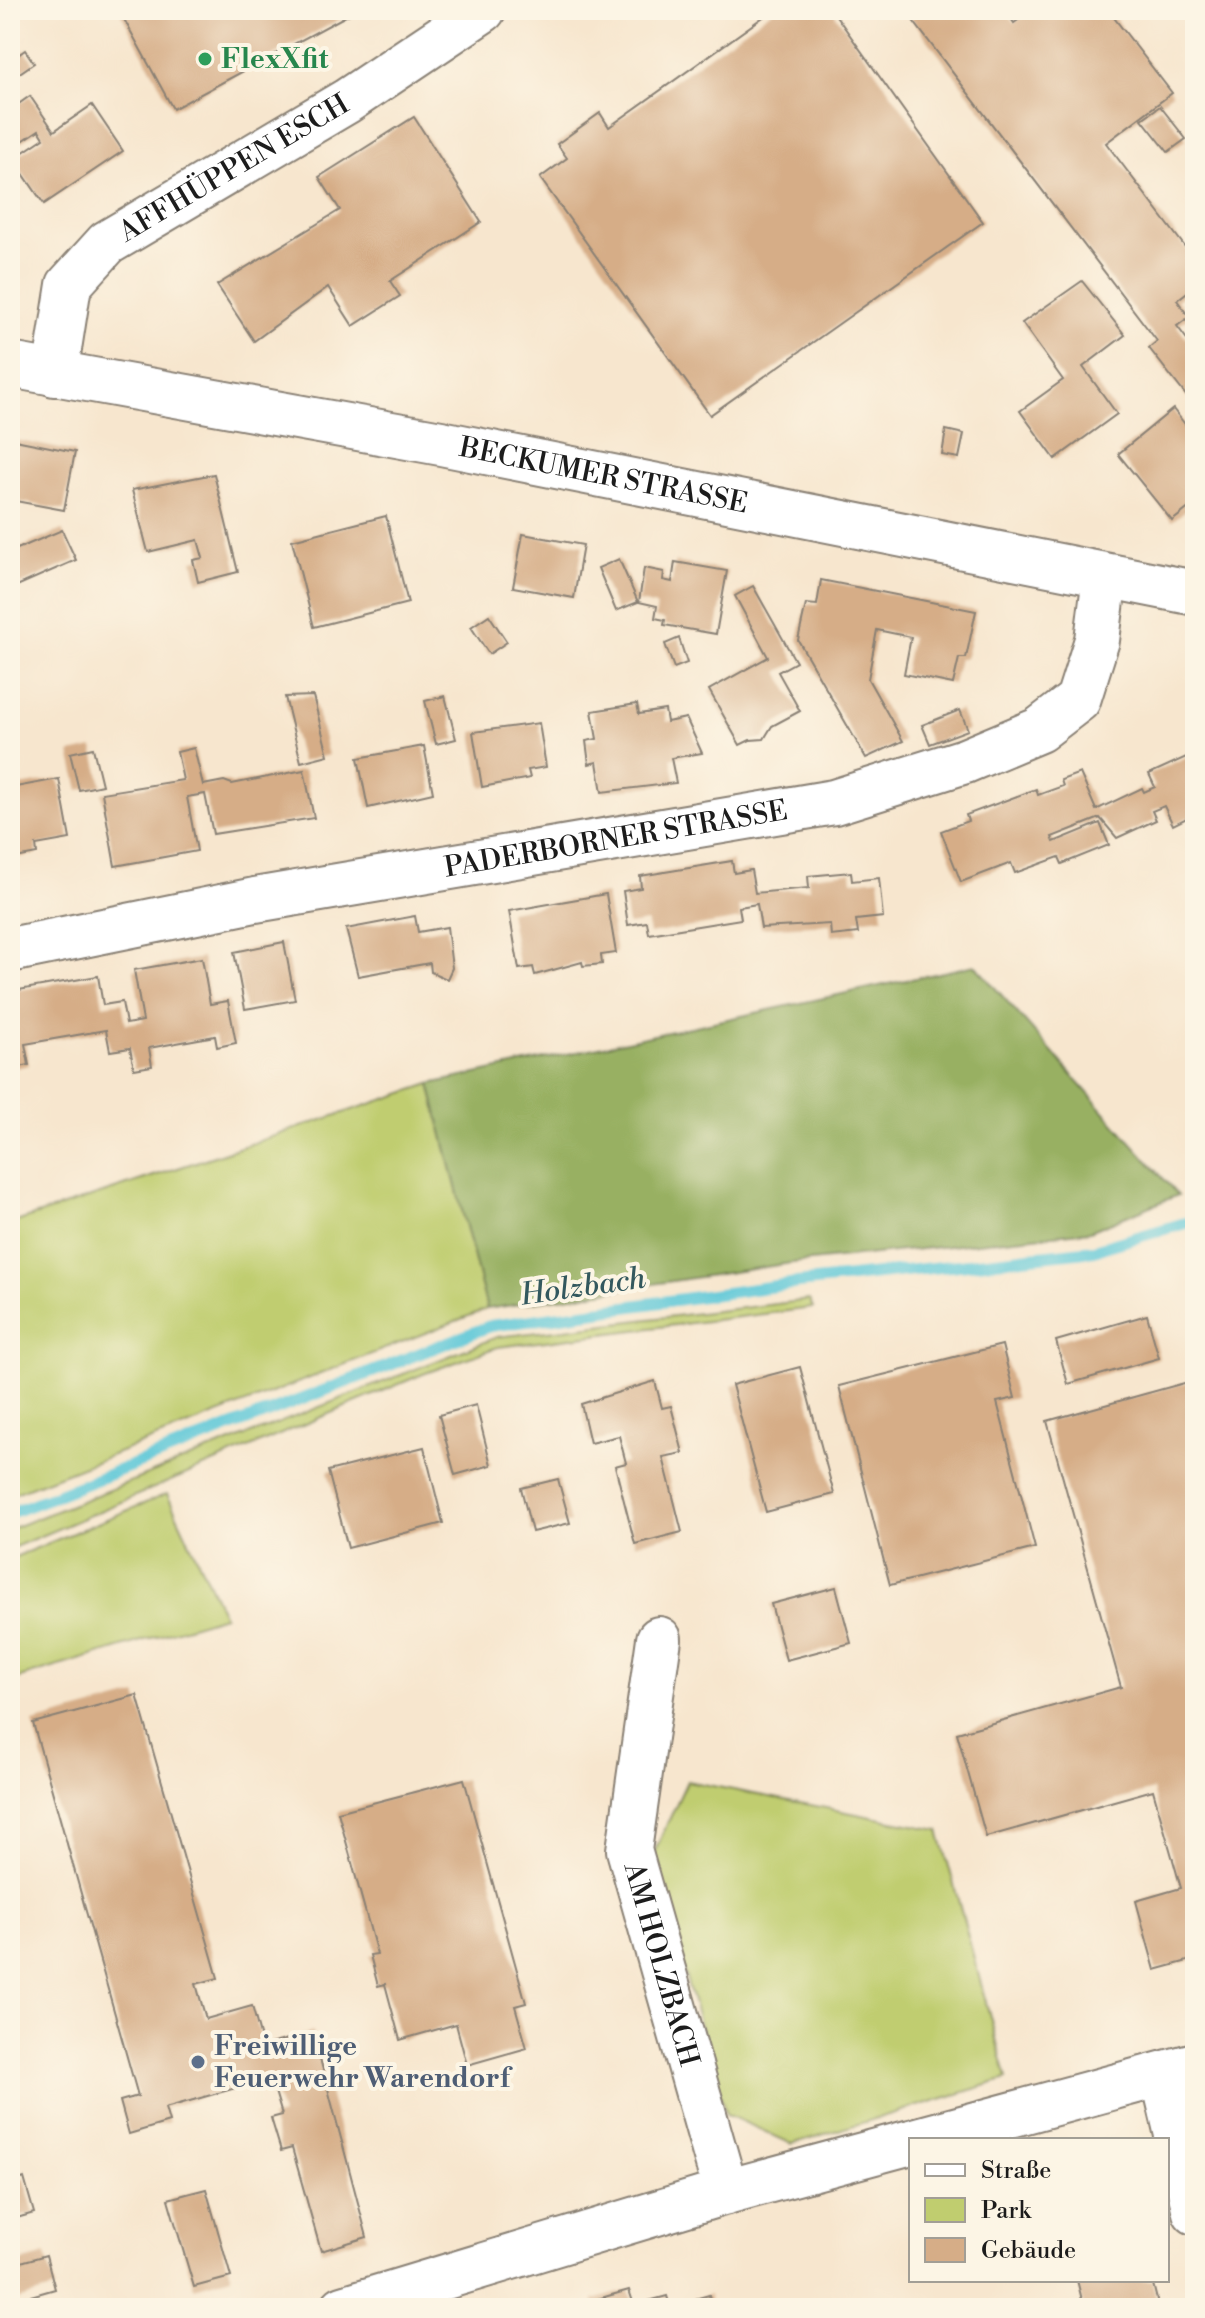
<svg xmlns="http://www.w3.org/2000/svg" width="1205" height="2318" font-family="'Libre Bodoni',serif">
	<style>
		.green { fill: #c0cd6f; stroke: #6e7446; stroke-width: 2 }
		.forest { fill: #98b062; stroke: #5a663f; stroke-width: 2 }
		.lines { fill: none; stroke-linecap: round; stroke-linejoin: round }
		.stream { stroke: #5ec8d8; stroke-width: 12 }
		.building { fill: #d6ad87 }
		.street-casing { stroke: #8a8175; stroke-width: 48 }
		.secondary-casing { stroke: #8a8175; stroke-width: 48 }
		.street { stroke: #fff; stroke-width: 44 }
		.secondary { stroke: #fff; stroke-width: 44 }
		.leisure-dot { fill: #2e9e5b; stroke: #fcf5e5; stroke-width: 3 }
		.service-dot { fill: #5c6f8a; stroke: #fcf5e5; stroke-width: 3 }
		.labels { text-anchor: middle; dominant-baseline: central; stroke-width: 8; stroke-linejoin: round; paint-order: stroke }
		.leisure-label { font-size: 28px; font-weight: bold; fill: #27864d; stroke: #fcf5e5; text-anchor: start }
		.street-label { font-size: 28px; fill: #1c1c1c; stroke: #fcf5e5 }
		.service-label { font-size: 28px; font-weight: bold; fill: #4e5e75; stroke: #fcf5e5; text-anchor: start }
		.water-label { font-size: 30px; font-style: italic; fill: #33585e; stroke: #fcf5e5 }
	</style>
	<rect width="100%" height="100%" fill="#fcf5e5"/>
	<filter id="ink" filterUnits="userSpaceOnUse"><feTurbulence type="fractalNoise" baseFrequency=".0125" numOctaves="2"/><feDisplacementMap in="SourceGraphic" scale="16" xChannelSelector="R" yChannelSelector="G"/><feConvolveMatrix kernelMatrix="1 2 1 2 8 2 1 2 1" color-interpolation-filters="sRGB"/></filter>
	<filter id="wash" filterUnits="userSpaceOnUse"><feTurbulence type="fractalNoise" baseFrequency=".006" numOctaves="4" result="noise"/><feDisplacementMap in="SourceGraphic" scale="32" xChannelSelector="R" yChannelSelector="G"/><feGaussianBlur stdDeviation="1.8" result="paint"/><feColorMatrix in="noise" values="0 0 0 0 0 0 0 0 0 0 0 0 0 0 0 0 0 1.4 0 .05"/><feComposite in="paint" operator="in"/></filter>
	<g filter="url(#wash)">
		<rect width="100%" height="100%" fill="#f7e6ce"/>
		<g class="green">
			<polygon points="430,1084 487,1309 10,1495 10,1224"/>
			<polygon points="809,1300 813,1308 498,1347 423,1374 10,1549 10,1529 497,1337"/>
			<polygon points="167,1494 224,1616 10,1681 10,1559"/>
			<polygon points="687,1781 939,1830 1007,2079 792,2144 726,2114 651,1859"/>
		</g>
		<polygon class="forest" points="975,965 1178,1195 1090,1231 792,1263 487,1309 430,1084"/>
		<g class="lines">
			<polyline class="stream" points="10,1513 490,1326 797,1283 1094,1250 1192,1221"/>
		</g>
		<g id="blocks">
			<g class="building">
				<polygon points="119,10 357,10 173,109"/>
				<polygon points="773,10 832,10 983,222 710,415 540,178 567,158 557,144 600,113 609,127"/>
				<polygon points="905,10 1011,10 1007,13 1014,23 1032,10 1108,10 1172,93 1106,143 1195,260 1195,286 1177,300 1189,317 1177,326 1195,350 1195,407 1149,348 1157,341"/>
				<polygon points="25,50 34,63 18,74 10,61"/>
				<polygon points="30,96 54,131 92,105 123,151 44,204 13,159 44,138 39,130 15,146 10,145 10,110"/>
				<polygon points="1160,106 1186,139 1168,152 1142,119"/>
				<polygon points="414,117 481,222 390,281 400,296 353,326 328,287 254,341 217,285 340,210 319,177"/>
				<polygon points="1082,281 1125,335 1083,367 1117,414 1055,459 1020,411 1063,380 1022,323"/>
				<polygon points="1173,409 1195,437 1195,503 1172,521 1118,454"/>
				<polygon points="946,430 964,434 959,458 942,455"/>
				<polygon points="10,439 75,452 64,510 10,500"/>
				<polygon points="214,474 238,572 198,582 193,560 203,558 198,540 148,552 132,490"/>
				<polygon points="386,516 408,603 314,627 292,540"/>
				<polygon points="62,530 76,560 10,589 10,552"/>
				<polygon points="523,534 583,545 574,598 513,587"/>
				<polygon points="619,559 638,602 616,611 598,568"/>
				<polygon points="675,562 727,571 716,634 664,625 665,620 655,618 657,606 639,602 644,568 664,572 663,580 672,582"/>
				<polygon points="821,580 976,611 966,658 959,658 953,684 904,674 911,637 877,630 868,679 903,741 866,758 798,640 806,604 817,605"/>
				<polygon points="753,586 796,662 778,672 800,711 772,726 764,739 750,740 740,745 709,690 768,657 735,596"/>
				<polygon points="489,615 507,642 489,654 471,627"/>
				<polygon points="679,638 687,663 674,668 665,644"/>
				<polygon points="313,696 328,755 301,762 285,697"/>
				<polygon points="445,696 456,739 436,744 425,701"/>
				<polygon points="637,704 639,714 665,710 667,722 686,718 702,753 671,758 676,783 602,792 597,762 589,764 586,741 597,739 592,711"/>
				<polygon points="960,710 968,730 930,744 922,725"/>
				<polygon points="539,723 546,767 528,770 530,778 482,787 473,732"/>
				<polygon points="424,746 433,793 368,808 358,758"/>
				<polygon points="93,748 102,785 79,790 70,753"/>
				<polygon points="194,748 203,785 224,781 232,784 304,770 314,818 213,834 205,794 187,797 197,851 115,866 102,793 183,780 177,752"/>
				<polygon points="1195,753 1195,814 1173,825 1164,806 1152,811 1156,820 1117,838 1100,818 1052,837 1054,842 1100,823 1109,845 1062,864 1059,857 1015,873 1011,863 961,882 941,831 968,821 966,815 1036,789 1038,795 1063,786 1061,780 1080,773 1096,810 1142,788 1144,792 1155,787 1149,774"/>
				<polygon points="59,779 70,839 36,845 37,854 10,859 10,788"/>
				<polygon points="732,861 734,873 751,870 755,893 809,888 808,876 851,872 852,881 879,878 883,917 856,920 858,933 831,936 830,924 761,928 757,904 739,907 741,919 649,934 647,922 628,925 623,891 641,888 640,876"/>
				<polygon points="606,894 616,953 601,955 602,964 583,966 582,962 535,975 533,967 519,969 509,911"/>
				<polygon points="415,916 418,932 447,927 452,968 447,979 431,972 430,963 358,976 346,929"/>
				<polygon points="284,942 295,1000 245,1009 234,952"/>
				<polygon points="202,958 210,1004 228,1001 236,1043 217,1047 215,1036 149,1048 152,1066 134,1069 130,1048 110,1051 106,1030 25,1044 29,1065 10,1069 10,1020 18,1019 13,991 98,976 103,1005 122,1002 126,1024 143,1021 134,970"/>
				<polygon points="1147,1315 1159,1358 1068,1384 1056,1341"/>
				<polygon points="1002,1345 1015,1398 997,1402 1035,1548 890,1585 839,1386"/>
				<polygon points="800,1367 834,1494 766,1512 732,1385"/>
				<polygon points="1195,1380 1195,1959 1155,1970 1136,1901 1181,1888 1153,1790 986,1837 957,1733 1121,1687 1047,1421"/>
				<polygon points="655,1381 662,1408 671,1406 683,1453 663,1457 682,1532 635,1544 615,1466 626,1463 619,1436 590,1443 581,1404"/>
				<polygon points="476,1405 491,1465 455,1475 439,1415"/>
				<polygon points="424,1447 443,1523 348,1548 328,1471"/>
				<polygon points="558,1479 570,1523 532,1532 521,1488"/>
				<polygon points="836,1587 851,1643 786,1660 771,1604"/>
				<polygon points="137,1695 218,1978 196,1984 206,2019 252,2006 263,2046 313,2032 367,2237 321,2251 292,2148 281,2151 271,2118 282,2115 271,2078 165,2108 169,2122 129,2134 120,2101 138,2096 33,1723"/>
				<polygon points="464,1779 526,2003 515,2006 527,2048 467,2065 456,2024 400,2040 385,1984 378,1986 370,1955 377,1954 338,1812"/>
				<polygon points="24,2178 34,2213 10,2220 10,2183"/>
				<polygon points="206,2189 231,2277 194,2287 168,2199"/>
				<polygon points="46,2255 55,2289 10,2302 10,2265"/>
				<polygon points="1077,2280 1152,2280 1159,2308 1084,2308"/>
				<polygon points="629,2290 634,2305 667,2296 670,2306 709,2295 712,2308 596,2308 594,2300"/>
			</g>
		</g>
	</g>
	<g filter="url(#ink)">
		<use href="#blocks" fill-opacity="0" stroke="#8a8175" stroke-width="2"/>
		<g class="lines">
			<g class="street-casing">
				<g id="street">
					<path id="s1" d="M55,374L69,285L107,243L347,101L483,10"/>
					<path id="s2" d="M10,950L255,900L834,802L965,761L1039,730L1078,700L1097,640L1105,576"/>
					<path id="s3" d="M659,1639L629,1850L726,2192"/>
					<polyline points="1163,2075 1195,2212"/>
					<polyline points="918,2140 1195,2065"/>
					<polyline points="343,2308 726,2192 911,2142"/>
				</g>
			</g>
			<g class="secondary-casing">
				<g id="secondary">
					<path id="s4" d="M10,365L441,443L1195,593"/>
				</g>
			</g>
			<use href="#street" class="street"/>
			<use href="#secondary" class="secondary"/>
		</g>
	</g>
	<circle class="leisure-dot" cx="205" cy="59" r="8"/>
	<circle class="service-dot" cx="198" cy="2062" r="8"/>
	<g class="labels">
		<g class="leisure-label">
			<text x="221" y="59">FlexXfit</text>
		</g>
		<g class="street-label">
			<text stroke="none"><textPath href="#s1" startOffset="294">AFFHÜPPEN ESCH</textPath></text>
			<text stroke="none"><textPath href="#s4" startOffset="604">BECKUMER STRASSE</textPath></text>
			<text stroke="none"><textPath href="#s2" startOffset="616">PADERBORNER STRASSE</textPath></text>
			<text stroke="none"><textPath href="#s3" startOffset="332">AM HOLZBACH</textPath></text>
		</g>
		<g class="service-label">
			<text x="214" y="2046">Freiwillige<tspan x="214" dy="32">Feuerwehr Warendorf</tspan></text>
		</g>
		<g class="water-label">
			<text transform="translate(583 1287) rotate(-8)">Holzbach</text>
		</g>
	</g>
	<rect width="1205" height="2318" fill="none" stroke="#fcf5e5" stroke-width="40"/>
	<rect x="909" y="2138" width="260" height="144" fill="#fcf5e5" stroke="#a29e95" stroke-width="2"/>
	<rect x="925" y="2164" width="40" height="12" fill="#ffffff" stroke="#a29e95" stroke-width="2"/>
	<text x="981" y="2178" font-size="24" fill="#1c1c1c">Straße</text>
	<rect x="925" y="2198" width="40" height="24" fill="#c0cd6f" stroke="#a29e95" stroke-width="2"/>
	<text x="981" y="2218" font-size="24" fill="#1c1c1c">Park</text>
	<rect x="925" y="2238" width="40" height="24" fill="#d6ad87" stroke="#a29e95" stroke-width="2"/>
	<text x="981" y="2258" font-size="24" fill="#1c1c1c">Gebäude</text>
</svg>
